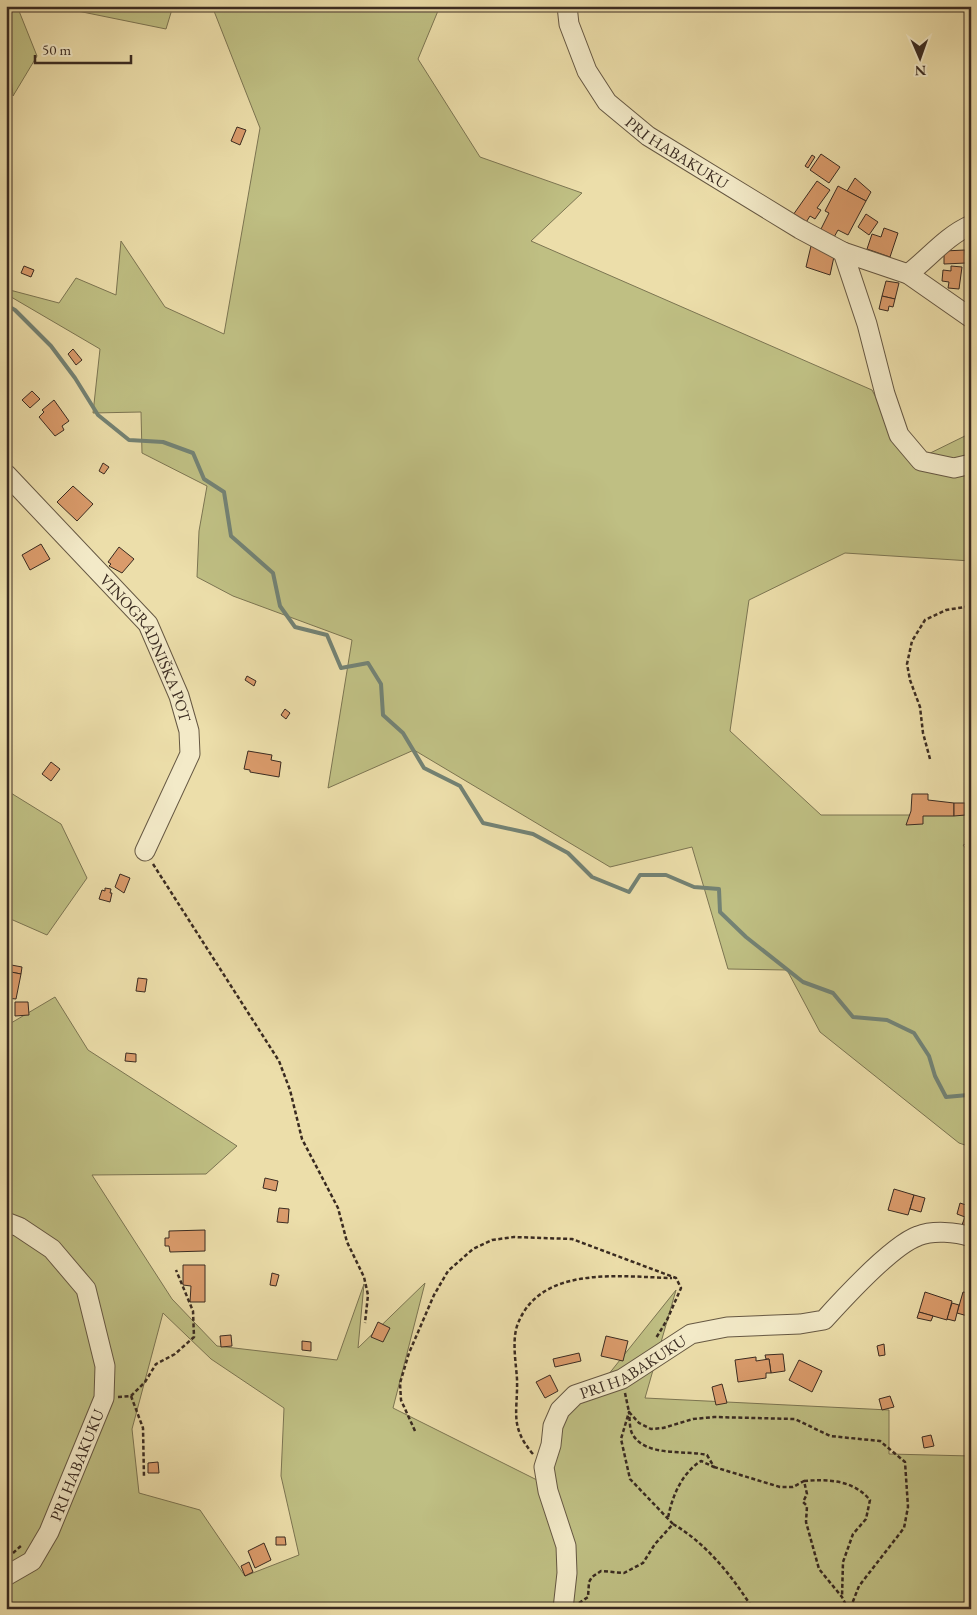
<svg xmlns="http://www.w3.org/2000/svg" width="977" height="1615" font-family="'EB Garamond',serif">
	<style>
		.green { fill: #bfbf83; stroke: #7c7552; fill-rule: evenodd }
		.lines { fill: none; stroke-linecap: round; stroke-linejoin: round }
		.stream { stroke: #738274; stroke-width: 4 }
		.building { fill: #da9b6b; stroke: #3a2b21 }
		.minor-casing { stroke: #665843; stroke-width: 21 }
		.path { stroke: #3a2b21; stroke-width: 2.5; stroke-dasharray: 4 2.5; stroke-linecap: butt }
		.minor { stroke: #f3eac8; stroke-width: 19 }
		.labels { text-anchor: middle; dominant-baseline: central; stroke-width: 5; stroke-linejoin: round; paint-order: stroke }
		.street-label { font-size: 16px; fill: #3a2b21; stroke: #f3eac8 }
	</style>
	<rect width="100%" height="100%" fill="#ecdeaa"/>
	<filter id="stains"><feTurbulence type="fractalNoise" baseFrequency=".004" numOctaves="4"/><feColorMatrix values="0 0 0 0 .2 0 0 0 0 .09 0 0 0 0 .02 0 0 0 .5 -.17"/></filter>
	<radialGradient id="worn" r=".72"><stop offset=".6" stop-color="#630" stop-opacity="0"/><stop offset="1" stop-color="#630" stop-opacity=".3"/></radialGradient>
	<g class="green">
		<polygon points="6,6 17,6 37,56 13,96 6,30"/>
		<polygon points="53,6 173,6 166,29"/>
		<polygon points="212,6 440,6 418,59 480,157 582,193 531,241 872,390 910,463 971,433 971,561 845,553 749,600 730,731 821,815 971,815 971,843 963,845 971,855 971,1147 959,1143 820,1032 787,970 728,969 692,847 610,867 414,750 328,788 352,640 233,596 197,577 199,531 207,486 142,453 141,412 93,413 100,349 6,294 6,289 59,303 76,278 116,295 121,241 165,307 224,334 260,128"/>
		<polygon points="6,790 61,824 87,878 47,935 6,917"/>
		<path d="M55,997L88,1050L237,1146L206,1174L92,1175L172,1299L217,1346L337,1360L364,1284L358,1348L425,1283L393,1408L547,1485L549,1426L608,1375L676,1290L645,1398L889,1410V1454L971,1456V1609H6V1026ZM163,1313L211,1359L284,1408L281,1476L299,1555L245,1576L200,1510L139,1493L132,1429Z"/>
	</g>
	<g class="lines">
		<polyline class="stream" points="6,305 15,310 51,346 75,378 98,415 129,440 163,442 193,453 204,479 224,492 231,536 273,573 280,606 295,627 327,635 341,668 368,663 381,684 383,715 403,733 424,768 460,786 483,823 533,834 568,853 592,877 629,892 640,875 666,875 694,887 719,889 720,912 746,937 803,982 833,993 853,1017 887,1020 914,1033 929,1056 935,1076 946,1097 968,1095 971,1105"/>
	</g>
	<g class="building">
		<polygon points="237,127 246,130 240,145 231,141"/>
		<polygon points="821,154 840,167 829,183 810,170"/>
		<polygon points="812,155 815,157 808,168 805,166"/>
		<polygon points="855,178 871,192 866,201 847,191"/>
		<polygon points="817,181 830,190 817,208 821,210 815,219 810,216 805,224 793,215"/>
		<polygon points="969,181 971,181 971,205 967,204"/>
		<polygon points="838,186 866,201 848,235 838,230 833,239 820,231 829,213 825,211"/>
		<polygon points="866,214 878,222 869,235 858,227"/>
		<polygon points="884,228 898,233 890,257 867,249 872,234 881,237"/>
		<polygon points="811,246 835,252 830,275 806,267"/>
		<polygon points="965,250 966,263 944,264 944,251"/>
		<polygon points="24,266 34,270 31,277 21,273"/>
		<polygon points="951,266 962,267 959,289 948,288 949,282 942,281 943,270 951,271"/>
		<polygon points="886,281 899,283 895,299 882,296"/>
		<polygon points="882,296 895,299 893,307 889,306 888,311 879,309"/>
		<polygon points="73,349 82,360 76,365 68,354"/>
		<polygon points="32,391 40,399 30,408 22,400"/>
		<polygon points="54,400 69,421 62,426 64,430 55,436 39,417 44,412 42,410"/>
		<polygon points="103,463 109,467 104,474 99,471"/>
		<polygon points="73,486 93,504 77,521 57,502"/>
		<polygon points="41,544 50,559 30,570 22,555"/>
		<polygon points="119,547 134,559 122,573 109,566 111,564 108,562"/>
		<polygon points="247,676 256,681 254,686 245,680"/>
		<polygon points="285,709 290,713 286,719 281,715"/>
		<polygon points="248,751 272,755 271,760 281,762 279,777 250,772 250,770 244,769"/>
		<polygon points="51,762 60,769 51,781 42,774"/>
		<polygon points="912,794 928,794 928,800 954,803 954,816 923,816 923,824 906,825 911,811"/>
		<polygon points="954,803 965,803 965,815 954,816"/>
		<polygon points="120,874 130,878 124,893 115,887"/>
		<polygon points="105,888 111,889 110,893 112,893 110,902 99,899 102,890 105,891"/>
		<polygon points="6,964 22,967 21,974 6,971"/>
		<polygon points="6,971 21,974 16,999 6,998"/>
		<polygon points="138,978 147,979 145,992 136,991"/>
		<polygon points="15,1002 28,1002 29,1015 15,1016"/>
		<polygon points="126,1053 136,1054 136,1062 125,1061"/>
		<polygon points="265,1178 278,1181 276,1191 263,1188"/>
		<polygon points="894,1189 914,1195 908,1215 888,1210"/>
		<polygon points="914,1195 925,1198 921,1212 910,1209"/>
		<polygon points="960,1203 969,1206 965,1217 957,1214"/>
		<polygon points="969,1206 971,1206 971,1228 962,1225"/>
		<polygon points="279,1208 289,1209 288,1223 277,1222"/>
		<polygon points="205,1230 205,1251 170,1252 169,1246 165,1246 165,1238 169,1238 169,1231"/>
		<polygon points="183,1265 205,1265 205,1302 190,1302 191,1286 183,1285"/>
		<polygon points="272,1273 279,1275 276,1286 270,1285"/>
		<polygon points="971,1286 971,1317 957,1313 963,1292 969,1293"/>
		<polygon points="925,1292 952,1301 947,1320 919,1312"/>
		<polygon points="952,1303 959,1305 955,1321 947,1319"/>
		<polygon points="919,1312 933,1316 931,1321 917,1318"/>
		<polygon points="378,1322 390,1328 383,1342 371,1337"/>
		<polygon points="231,1335 232,1346 221,1347 220,1336"/>
		<polygon points="606,1336 628,1341 623,1361 601,1356"/>
		<polygon points="302,1341 311,1342 311,1351 302,1350"/>
		<polygon points="884,1344 885,1355 879,1356 877,1346"/>
		<polygon points="579,1353 581,1361 555,1367 553,1359"/>
		<polygon points="783,1354 785,1371 771,1373 769,1359 766,1359 765,1355"/>
		<polygon points="756,1357 756,1361 769,1359 771,1373 766,1373 766,1378 738,1382 735,1360"/>
		<polygon points="799,1360 822,1371 812,1392 789,1380"/>
		<polygon points="550,1375 558,1391 545,1398 536,1382"/>
		<polygon points="722,1384 727,1403 716,1405 712,1387"/>
		<polygon points="890,1396 894,1407 882,1410 879,1399"/>
		<polygon points="931,1435 934,1446 924,1448 922,1437"/>
		<polygon points="158,1462 159,1473 148,1473 148,1463"/>
		<polygon points="276,1537 285,1537 286,1545 276,1545"/>
		<polygon points="264,1543 271,1560 255,1568 248,1551"/>
		<polygon points="249,1562 253,1572 245,1576 241,1566"/>
	</g>
	<g class="lines">
		<g class="minor-casing">
			<g id="minor">
				<path id="s1" d="M567,6L569,24L587,71L607,102L648,136L800,229L843,252L908,274L971,318"/>
				<polyline points="843,252 867,324 885,394 899,435 921,461 954,468 971,464"/>
				<path d="M908,274C929,258 946,236 971,225"/>
				<path id="s2" d="M6,474L148,624L179,696L189,731L190,754L145,851"/>
				<polyline points="6,1222 19,1227 52,1249 86,1289 105,1366 104,1398 49,1532 32,1561 6,1576"/>
				<path id="s3" d="M563,1609L567,1573L566,1546L548,1491L544,1467L551,1445L553,1426L560,1410L575,1395L622,1379L691,1334L727,1327L800,1324L824,1320C843,1299 893,1245 918,1236C933,1230 956,1232 971,1237"/>
			</g>
		</g>
		<g class="path">
			<polyline points="930,759 923,733 920,707 910,680 907,664 912,641 925,620 946,610 971,606"/>
			<polyline points="153,864 279,1061 290,1090 302,1139 338,1208 347,1242 364,1277 368,1295 365,1323"/>
			<polyline points="625,1393 629,1412 639,1423 651,1429 663,1428 693,1419 714,1417 795,1419 830,1436 880,1441 905,1462 908,1507 904,1528 859,1586 850,1609"/>
			<polyline points="131,1396 143,1428 144,1478"/>
			<polyline points="118,1397 131,1396 145,1382 156,1364 175,1354 194,1337 193,1311 176,1270"/>
			<polyline points="415,1431 401,1400 400,1383 409,1353 434,1295 448,1271 473,1249 492,1240 514,1237 572,1239 676,1278 681,1288 667,1320 656,1338"/>
			<path d="M533,1454C509,1426 518,1412 517,1379C516,1363 512,1342 517,1326C539,1264 621,1277 672,1278"/>
			<polyline points="714,1467 780,1487 793,1487 804,1481 807,1494 803,1502 807,1506 806,1522 819,1569 842,1597 848,1609"/>
			<path d="M804,1481C829,1479 853,1480 870,1500L866,1519L853,1534L843,1562L842,1597"/>
			<path d="M673,1524C707,1544 732,1576 753,1609"/>
			<polyline points="13,1553 22,1545"/>
			<path d="M579,1603L588,1597L589,1582L592,1577L601,1571L624,1573L643,1563L655,1544L673,1524L630,1479L621,1439L629,1412C630,1419 629,1429 633,1435C646,1457 686,1450 707,1455L714,1467L701,1461C682,1473 672,1496 668,1518"/>
		</g>
		<use href="#minor" class="minor"/>
	</g>
	<g class="labels">
		<g class="street-label">
			<text stroke="none"><textPath href="#s1" startOffset="192">PRI HABAKUKU</textPath></text>
			<text stroke="none"><textPath href="#s2" startOffset="226">VINOGRADNIŠKA POT</textPath></text>
			<text stroke="none"><textPath href="#s3" startOffset="291">PRI HABAKUKU</textPath></text>
			<text transform="translate(77 1465) rotate(-68)">PRI HABAKUKU</text>
		</g>
	</g>
	<rect width="977" height="1615" fill="none" stroke="#ecdeaa" stroke-width="25"/>
	<rect x="8" y="8" width="962" height="1600" fill="none" stroke="#3a2b21" stroke-width="2.5"/>
	<rect x="12" y="12" width="952" height="1590" fill="none" stroke="#3a2b21"/>
	<g transform="translate(920 58) rotate(178)" stroke="#f3eac8" stroke-width="4" paint-order="stroke">
	<path d="M0-4L9 19L0 12L-9 19Z" fill="#3a2b21"/>
	<text y="-8" font-size="14" font-weight="bold" text-anchor="middle" fill="#3a2b21">N</text>
	</g>
	<path d="M35 55v8h96v-8" fill="none" stroke="#3a2b21" stroke-width="2.5"/>
	<text x="42" y="55" font-size="15" fill="#3a2b21" stroke="#f3eac8" stroke-width="4" paint-order="stroke">50 m</text>
	<rect width="100%" height="100%" filter="url(#stains)"/>
	<rect width="100%" height="100%" fill="url(#worn)"/>
</svg>
